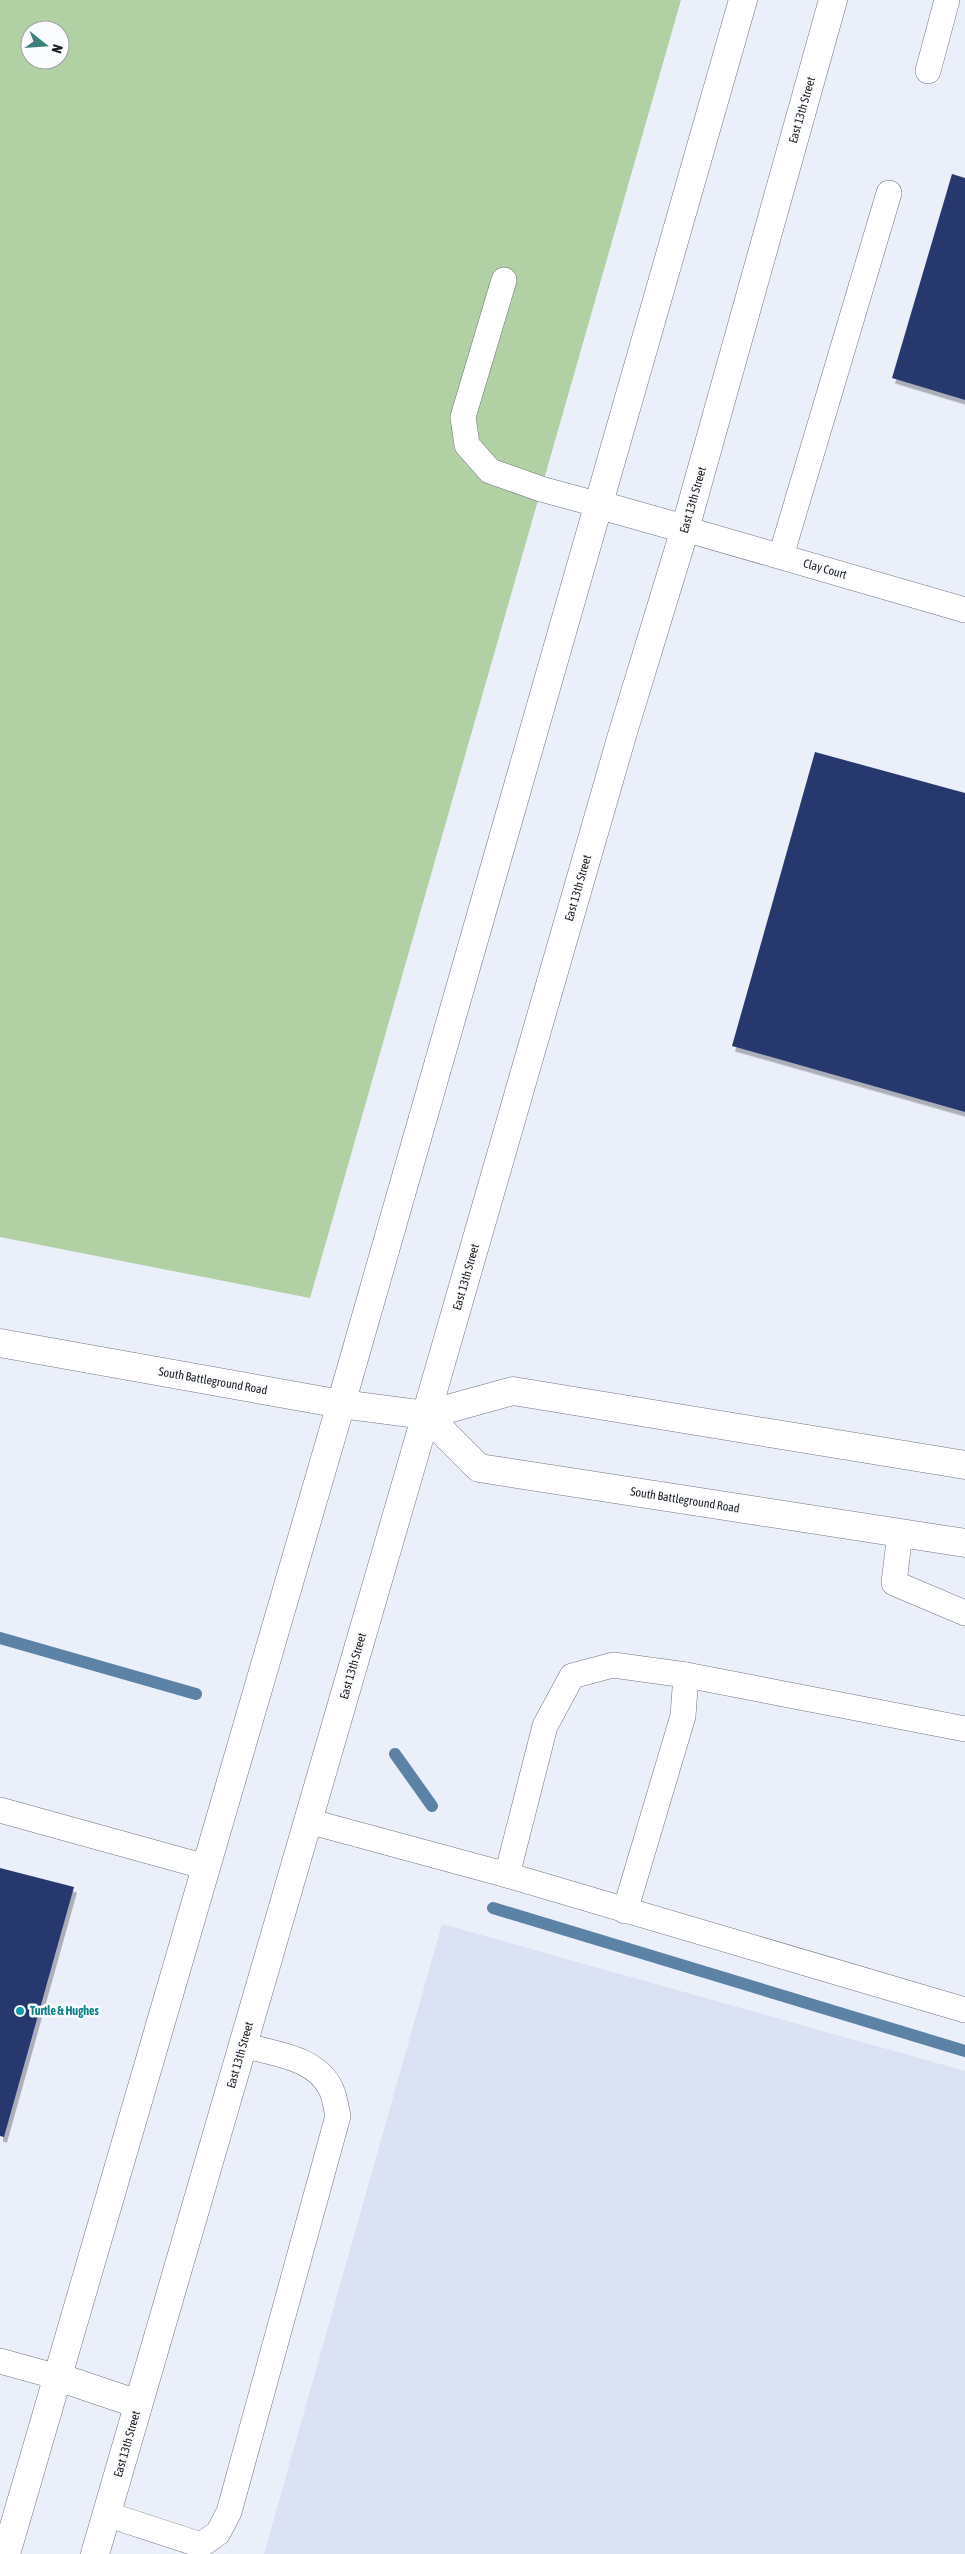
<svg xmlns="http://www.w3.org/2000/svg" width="965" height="2554" font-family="'Asap Condensed',sans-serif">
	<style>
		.built { fill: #dae2f4 }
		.green { fill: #b1d0a4; fill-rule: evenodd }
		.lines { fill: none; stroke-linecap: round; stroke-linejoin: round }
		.stream { stroke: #5c83a6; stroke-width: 12 }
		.building { fill: #27396d; filter: url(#shadow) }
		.service-casing { stroke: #71757f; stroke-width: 26 }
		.minor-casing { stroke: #71757f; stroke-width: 29 }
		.secondary-casing { stroke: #71757f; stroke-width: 29 }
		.service { stroke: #fff; stroke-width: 25 }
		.minor { stroke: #fff; stroke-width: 28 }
		.secondary { stroke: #fff; stroke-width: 28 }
		.culture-dot { fill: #0f9aa8; stroke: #fbfcfe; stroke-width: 2 }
		.labels { text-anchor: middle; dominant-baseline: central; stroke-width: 5; stroke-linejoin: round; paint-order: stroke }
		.street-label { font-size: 12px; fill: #1a1c20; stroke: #fbfcfe }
		.culture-label { font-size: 12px; font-weight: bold; fill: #0d838f; stroke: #fbfcfe; text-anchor: start }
	</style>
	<defs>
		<filter id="shadow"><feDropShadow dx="3" dy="5.5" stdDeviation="0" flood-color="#0004"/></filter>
	</defs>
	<rect width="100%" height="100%" fill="#eaeffa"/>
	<polygon class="built" points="442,1924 965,2071 965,2554 264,2554"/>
	<path class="green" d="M0,0H681L310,1298L0,1237ZM30,30H60V60H30Z"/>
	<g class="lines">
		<g class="stream">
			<polyline points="0,1638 196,1694"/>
			<polyline points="395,1754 432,1806"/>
			<polyline points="493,1908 965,2051"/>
		</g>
	</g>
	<g class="building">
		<polygon points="952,174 965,178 965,400 892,378"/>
		<polygon points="815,752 965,793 965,1112 732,1046"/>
		<polygon points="0,1868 74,1887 4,2137 0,2136"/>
	</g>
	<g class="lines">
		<g class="service-casing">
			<g id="service">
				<polyline points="928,71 947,0"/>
				<polyline points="504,280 463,417 467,445 490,471 541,489 600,505"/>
				<polyline points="685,529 965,610"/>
				<polyline points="781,556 889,193"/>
				<polyline points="900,1533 894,1583 965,1613"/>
				<polyline points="965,1729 686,1675 613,1665 572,1676 545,1726 507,1875 965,2010"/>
				<polyline points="0,1810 206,1867"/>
				<polyline points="308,1821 507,1875"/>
				<polyline points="625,1911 683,1716 686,1675"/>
				<polyline points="0,2361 58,2377"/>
				<path d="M106,2514L201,2545L218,2533L229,2512L338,2116C336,2108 335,2097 331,2089C316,2057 274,2054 243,2045"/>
			</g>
		</g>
		<g class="minor-casing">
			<g id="minor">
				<polyline points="58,2377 138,2404"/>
				<polyline points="6,2554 341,1404"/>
				<polyline points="95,2554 426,1415"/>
			</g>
		</g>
		<g class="secondary-casing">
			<g id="secondary">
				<polyline points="600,505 685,529"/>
				<polyline points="0,1343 341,1404 426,1415 513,1391 965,1465"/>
				<polyline points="341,1404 743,0"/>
				<polyline points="426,1415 623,732 685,529 833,0"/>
				<polyline points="426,1415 479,1468 965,1543"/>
			</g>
		</g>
		<use href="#service" class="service"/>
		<use href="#minor" class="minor"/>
		<use href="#secondary" class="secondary"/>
	</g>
	<circle class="culture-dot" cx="20" cy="2011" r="5"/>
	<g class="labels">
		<g class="street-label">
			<text transform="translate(802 110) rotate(-74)">East 13th Street</text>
			<text transform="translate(693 500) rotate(-74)">East 13th Street</text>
			<text transform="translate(825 569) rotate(16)">Clay Court</text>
			<text transform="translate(578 888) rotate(-74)">East 13th Street</text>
			<text transform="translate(466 1277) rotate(-74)">East 13th Street</text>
			<text transform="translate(213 1381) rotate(10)">South Battleground Road</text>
			<text transform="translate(685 1500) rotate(9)">South Battleground Road</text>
			<text transform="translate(353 1666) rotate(-74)">East 13th Street</text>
			<text transform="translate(240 2055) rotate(-74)">East 13th Street</text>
			<text transform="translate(127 2444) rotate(-74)">East 13th Street</text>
		</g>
		<g class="culture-label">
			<text x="30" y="2011">Turtle &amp; Hughes</text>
		</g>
	</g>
	<g transform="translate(45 45) rotate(107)"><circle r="24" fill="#fbfcfe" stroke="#a1a2a5"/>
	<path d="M0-4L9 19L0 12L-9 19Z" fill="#3b827d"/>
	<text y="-8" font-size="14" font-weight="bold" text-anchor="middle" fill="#1a1c20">N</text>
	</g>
</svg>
